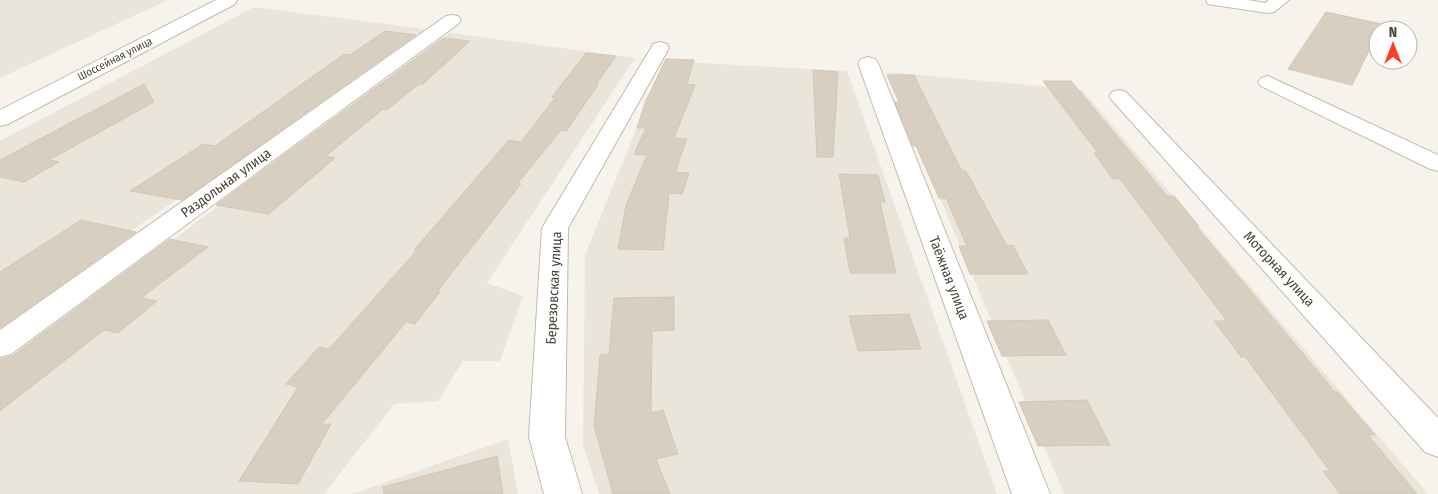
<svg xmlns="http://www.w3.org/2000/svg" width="1438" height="494" font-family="'Fira Sans Condensed',sans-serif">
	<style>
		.residential { fill: #eae5da }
		.building { fill: #d8cfc1; stroke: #d3c7b4 }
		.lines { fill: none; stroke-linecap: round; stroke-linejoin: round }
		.minor-casing { stroke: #c2bbae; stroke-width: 2 }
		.minor { fill: #fff; fill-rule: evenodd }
		.labels { text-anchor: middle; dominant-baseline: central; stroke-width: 4.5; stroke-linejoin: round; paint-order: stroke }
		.far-street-label { font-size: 11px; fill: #4b4439; stroke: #fff }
		.street-label { font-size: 14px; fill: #4b4439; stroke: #fff }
	</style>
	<rect width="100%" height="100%" fill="#f6f3ec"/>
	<g class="residential">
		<polygon points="0,0 168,0 0,78"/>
		<polygon points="254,7 425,29 0,321 0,141"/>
		<polygon points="450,33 635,58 487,283 523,296 500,361 463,361 438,401 394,404 324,494 0,494 0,369"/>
		<polygon points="664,61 847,71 997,494 599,494 583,445 585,255"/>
		<polygon points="887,72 1082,90 1428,494 1064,494"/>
		<polygon points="508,439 518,494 352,494"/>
	</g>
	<g class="building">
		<polygon points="1326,12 1382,24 1352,85 1288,69"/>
		<polygon points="385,31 416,35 182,200 130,191 203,144 215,146 344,54 350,55"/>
		<polygon points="443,38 470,41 423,84 419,84 387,110 383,109 326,156 335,158 269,214 216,205"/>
		<polygon points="586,53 616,56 596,85 598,85 566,131 561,130 518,183 521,184 437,292 440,292 415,324 406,322 322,424 331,424 298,484 239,481 298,387 286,384 319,347 329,349 417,250 414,250 509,140 521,142 555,98 552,97"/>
		<polygon points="666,59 694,60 687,84 695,85 674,138 687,139 675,172 689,173 682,194 669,193 663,250 618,249 626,205 647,155 634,154 646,128 637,128 645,103"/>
		<polygon points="813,70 838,72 833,157 817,157"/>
		<polygon points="887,75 914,75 962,171 966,171 1007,246 1013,245 1028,274 970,274 959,246 967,246 946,198 939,198 916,146 913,146 895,102 899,102"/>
		<polygon points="1043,81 1071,81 1167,196 1174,196 1199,226 1196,226 1335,392 1338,392 1375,435 1368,435 1417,494 1340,494 1323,471 1330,471 1245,357 1241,357 1214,321 1227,321 1120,179 1113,179 1094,153 1098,153"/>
		<polygon points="144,84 154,102 49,160 59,162 24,182 0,177 0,160"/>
		<polygon points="839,174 878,175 885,202 880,202 896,273 850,273 844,238 850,238"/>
		<polygon points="81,220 136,232 0,328 0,272"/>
		<polygon points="170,239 208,247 141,298 157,301 118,333 104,330 0,411 0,359 12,356"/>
		<polygon points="674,297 674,330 652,331 651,413 663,410 678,454 656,459 670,494 613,494 594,426 600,355 609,354 614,298"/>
		<polygon points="909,314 921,349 858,351 849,316"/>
		<polygon points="1048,320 1066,355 1002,356 987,321"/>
		<polygon points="1087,400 1110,445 1038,446 1019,402"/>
		<polygon points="497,456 503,494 384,494 383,487"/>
	</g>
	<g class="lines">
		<g class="minor-casing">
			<g id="minor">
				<polygon points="216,0 237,0 235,4 8,124 0,126 0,110"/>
				<polygon points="1206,0 1248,0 1265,3 1269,0 1289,0 1274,12 1268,13 1214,5 1208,4"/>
				<polygon points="452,15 458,16 461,20 458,24 11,354 0,357 0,330 446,16"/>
				<polygon points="660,42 667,44 669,48 568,228 565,437 582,494 544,494 529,437 542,228 651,48 653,44"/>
				<polygon points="868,57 875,59 878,63 1050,494 1012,494 858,63 861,59"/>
				<polygon points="1268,76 1438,155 1438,171 1430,169 1261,86 1258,82 1261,78"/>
				<polygon points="1119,90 1126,92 1438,418 1438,457 1425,452 1112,100 1109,96 1112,92"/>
			</g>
		</g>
		<use href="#minor" class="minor"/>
	</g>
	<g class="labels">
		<g class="far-street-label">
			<text transform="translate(115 59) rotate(-27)">Шоссейная улица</text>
		</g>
		<g class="street-label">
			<text transform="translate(226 183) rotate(-36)">Раздольная улица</text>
			<text transform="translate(1279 269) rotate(47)">Моторная улица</text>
			<text transform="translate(949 278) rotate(69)">Таёжная улица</text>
			<text transform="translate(554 288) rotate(-87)">Березовская улица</text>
		</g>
	</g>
	<g transform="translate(1393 45)"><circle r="24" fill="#ffffff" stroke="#b7b4b0"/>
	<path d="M0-4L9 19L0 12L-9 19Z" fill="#fc3f1d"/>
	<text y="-8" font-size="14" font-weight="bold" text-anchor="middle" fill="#4b4439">N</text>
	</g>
</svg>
